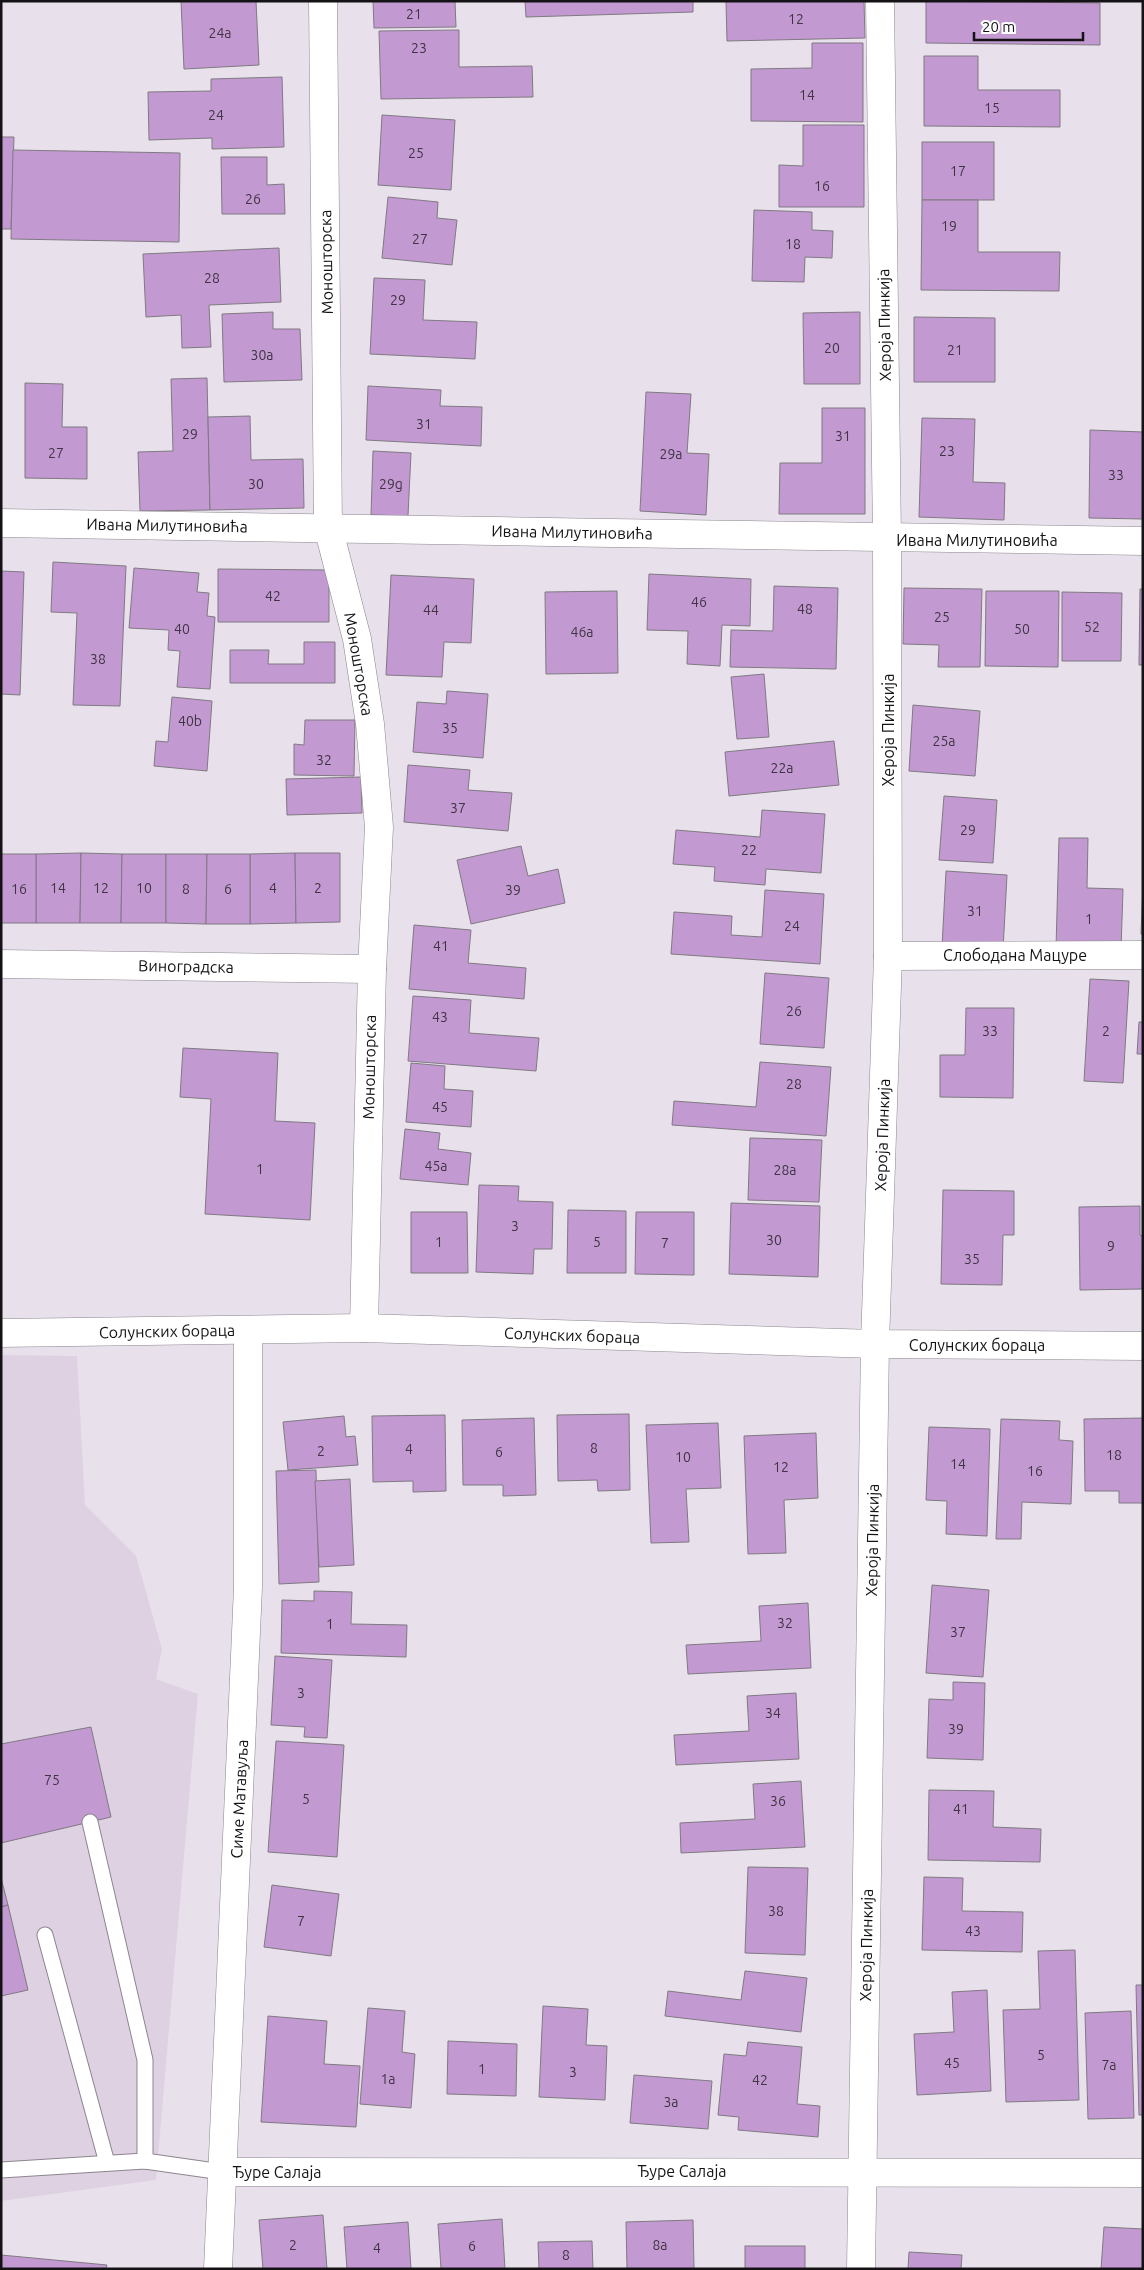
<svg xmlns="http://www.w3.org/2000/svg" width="1144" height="2270" font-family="Ubuntu,sans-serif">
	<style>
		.built { fill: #ded2e2 }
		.building { fill: #c29ad1; stroke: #807982 }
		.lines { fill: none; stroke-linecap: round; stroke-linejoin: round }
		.lane-casing { stroke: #8c858e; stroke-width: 17 }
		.street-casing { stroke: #8c858e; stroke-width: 29 }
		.secondary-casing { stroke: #8c858e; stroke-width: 29 }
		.lane { stroke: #fff; stroke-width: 15 }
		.street { stroke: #fff; stroke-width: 28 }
		.secondary { stroke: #fff; stroke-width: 28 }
		.labels { text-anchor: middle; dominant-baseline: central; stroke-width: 4; stroke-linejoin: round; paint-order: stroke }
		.number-label { font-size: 14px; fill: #403444 }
		.street-label { font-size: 16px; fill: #151215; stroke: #fff }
	</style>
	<rect width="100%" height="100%" fill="#e8e1eb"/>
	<polygon class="built" points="1,1355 77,1356 85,1505 136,1556 162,1649 156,1679 198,1694 156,2180 1,2201"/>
	<g class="building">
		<polygon points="181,1 256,1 259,65 184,69"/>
		<polygon points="373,1 455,1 456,27 374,28"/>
		<polygon points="525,1 693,1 693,12 526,17"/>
		<polygon points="726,1 864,1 865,38 727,41"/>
		<polygon points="926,1 1100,3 1100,45 926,43"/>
		<polygon points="459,30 459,67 532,66 533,97 381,99 379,31"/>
		<polygon points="812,43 863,43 863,122 751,121 751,69 812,68"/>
		<polygon points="924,56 978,56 978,90 1060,90 1060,127 924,126"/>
		<polygon points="282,77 284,147 212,149 212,138 149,140 148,92 211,91 211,79"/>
		<polygon points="382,115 455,120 451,190 378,185"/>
		<polygon points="803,125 864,125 864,207 779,207 779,165 803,166"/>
		<polygon points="1,137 14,137 11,229 1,229"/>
		<rect x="922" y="142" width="72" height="58"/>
		<polygon points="13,150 180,153 179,242 11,239"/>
		<polygon points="221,157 267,157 267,185 284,184 285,214 222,214"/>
		<polygon points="388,197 438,202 437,218 457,220 452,265 382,258"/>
		<polygon points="922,200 978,200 978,252 1060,252 1059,291 921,290"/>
		<polygon points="754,210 812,212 812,230 833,231 832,258 805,257 804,282 752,281"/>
		<polygon points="279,248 281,302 209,305 211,347 182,348 181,315 146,317 143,254"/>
		<polygon points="374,278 425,280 423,320 477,322 475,359 370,354"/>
		<polygon points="273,312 273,329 300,329 302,380 224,382 222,314"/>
		<polygon points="860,312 860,384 804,384 803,313"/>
		<polygon points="914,317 995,318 995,382 914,382"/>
		<polygon points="207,378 210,510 140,511 138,452 173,451 171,379"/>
		<polygon points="25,383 63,384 62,427 87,427 87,479 25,478"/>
		<polygon points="368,386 441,390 440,406 482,407 481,446 366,440"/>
		<polygon points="646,392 691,394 687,453 709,454 706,515 640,511"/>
		<polygon points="822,408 865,408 865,514 779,514 780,463 822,463"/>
		<polygon points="250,416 251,460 303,459 304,508 210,510 208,417"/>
		<polygon points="922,418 975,419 973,482 1005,483 1004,520 919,517"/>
		<polygon points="1090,430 1143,432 1143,519 1089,518"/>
		<polygon points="373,451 411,453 408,516 371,515"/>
		<polygon points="53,562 126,566 120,706 73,705 77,613 51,612"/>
		<polygon points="134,568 199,573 197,592 209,593 207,616 215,617 210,689 177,687 180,651 168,650 169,630 129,628"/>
		<polygon points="218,569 329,570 329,622 218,622"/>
		<polygon points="1,571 24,572 20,695 1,694"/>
		<polygon points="649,574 751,579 750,626 722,625 720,666 687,664 688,631 647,630"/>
		<polygon points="391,575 474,579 471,643 444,642 442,677 386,675"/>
		<polygon points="774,586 838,588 836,669 730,667 731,630 773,631"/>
		<polygon points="904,588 982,589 980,667 938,667 939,645 903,644"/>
		<polygon points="1140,589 1143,589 1143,665 1139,665"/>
		<polygon points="617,591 618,673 546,674 545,592"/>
		<polygon points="986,591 1059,591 1058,667 985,666"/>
		<polygon points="1062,592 1122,593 1121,661 1062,661"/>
		<polygon points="304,642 335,642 335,683 230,683 230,650 269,650 268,664 304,664"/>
		<polygon points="764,674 769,737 737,739 731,677"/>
		<polygon points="447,691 488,694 483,758 413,752 417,702 446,704"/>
		<polygon points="172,697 212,701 207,771 154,766 156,741 168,742"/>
		<polygon points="913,705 980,711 975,776 909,771"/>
		<polygon points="305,720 355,720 354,776 294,775 294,744 304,745"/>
		<polygon points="834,741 839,785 729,796 725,752"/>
		<polygon points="408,765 470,770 468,790 512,793 508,831 404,822"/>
		<polygon points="361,777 362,813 287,815 286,779"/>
		<polygon points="944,796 997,800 993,863 939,860"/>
		<polygon points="762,810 825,814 821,873 766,869 765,885 714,881 715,867 673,864 676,830 760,837"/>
		<polygon points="1059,838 1088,838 1087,888 1123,889 1121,950 1056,948"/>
		<polygon points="521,846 528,876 558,869 565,903 471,924 457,860"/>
		<polygon points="81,853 80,923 36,923 36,854"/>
		<polygon points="81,853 122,854 121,923 80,923"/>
		<polygon points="295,853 296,923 250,924 250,854"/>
		<polygon points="295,853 340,853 340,922 296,923"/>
		<rect x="1" y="854" width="35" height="69"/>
		<polygon points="122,854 166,854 166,923 121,923"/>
		<polygon points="166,854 207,854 206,924 166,923"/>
		<polygon points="207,854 250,854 250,924 206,924"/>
		<polygon points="946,871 1007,875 1003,950 942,947"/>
		<polygon points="1143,884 1143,935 1141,934"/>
		<polygon points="765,890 824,894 820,964 671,954 674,912 732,916 731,935 762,937"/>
		<polygon points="414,925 471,930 468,963 526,968 524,999 409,989"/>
		<polygon points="765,973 829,978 824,1048 760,1044"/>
		<polygon points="1090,979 1129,981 1123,1083 1084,1081"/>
		<polygon points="413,996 471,1000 469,1033 539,1038 536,1071 408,1061"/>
		<polygon points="966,1008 1014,1008 1013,1098 940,1097 940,1055 965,1055"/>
		<polygon points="1139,1022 1143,1022 1143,1054 1137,1054"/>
		<polygon points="183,1048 278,1053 275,1121 315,1123 310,1220 205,1214 211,1099 180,1097"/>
		<polygon points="760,1062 831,1067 826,1136 672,1125 674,1101 756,1107"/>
		<polygon points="411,1063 445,1066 444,1089 473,1091 471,1127 406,1122"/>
		<polygon points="405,1129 440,1133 438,1149 471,1153 468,1185 400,1179"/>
		<polygon points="750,1138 822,1140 819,1202 748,1200"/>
		<polygon points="479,1185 519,1186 518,1201 553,1202 552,1249 534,1249 533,1274 476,1272"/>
		<polygon points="943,1190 1014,1191 1014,1235 1003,1235 1002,1285 941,1284"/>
		<polygon points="731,1203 820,1206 818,1277 729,1274"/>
		<polygon points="1140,1206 1140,1235 1143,1236 1142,1289 1080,1290 1079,1207"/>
		<polygon points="568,1210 626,1211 626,1273 567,1273"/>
		<polygon points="411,1212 467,1212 468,1273 411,1273"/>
		<polygon points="636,1212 694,1212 694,1275 635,1274"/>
		<polygon points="629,1414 630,1490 598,1491 597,1480 558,1481 557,1415"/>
		<polygon points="445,1415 446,1491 413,1492 413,1481 373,1482 372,1416"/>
		<polygon points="344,1416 346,1437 355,1436 358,1465 288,1470 283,1422"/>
		<polygon points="534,1418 536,1495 503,1496 503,1485 463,1485 462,1420"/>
		<polygon points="1143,1418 1143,1503 1119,1503 1119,1491 1085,1491 1084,1419"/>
		<polygon points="1001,1419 1060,1421 1059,1440 1073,1441 1071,1504 1022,1502 1021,1539 996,1539"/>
		<polygon points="718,1423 721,1488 686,1489 689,1542 651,1543 646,1425"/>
		<polygon points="929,1427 990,1429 987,1536 946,1534 947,1501 926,1500"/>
		<polygon points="816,1433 818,1498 784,1500 786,1553 748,1554 744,1436"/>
		<polygon points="316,1470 319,1582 279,1584 276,1471"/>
		<polygon points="350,1479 354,1565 319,1567 315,1481"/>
		<polygon points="932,1585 989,1590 983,1677 926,1673"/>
		<polygon points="314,1591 352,1592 351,1624 407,1625 406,1657 281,1653 282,1600 314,1601"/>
		<polygon points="808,1603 811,1668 688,1674 686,1645 761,1641 759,1606"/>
		<polygon points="275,1656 332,1660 327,1738 304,1737 305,1727 271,1725"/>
		<polygon points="953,1682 985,1683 983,1760 927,1758 929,1699 953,1700"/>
		<polygon points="796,1693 799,1759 676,1765 674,1735 749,1731 747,1696"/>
		<polygon points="91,1727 111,1817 1,1843 1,1744"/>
		<polygon points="276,1741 344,1745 337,1857 268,1852"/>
		<polygon points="801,1781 805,1847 681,1853 680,1823 755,1819 753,1784"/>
		<polygon points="929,1790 994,1791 993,1827 1041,1829 1040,1862 928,1860"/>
		<polygon points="748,1867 808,1868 805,1955 745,1953"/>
		<polygon points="924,1877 963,1878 962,1911 1023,1912 1022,1952 922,1950"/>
		<polygon points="1,1878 8,1905 1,1907"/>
		<polygon points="272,1885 339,1894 331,1956 264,1947"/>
		<polygon points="8,1905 28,1990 1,1996 1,1907"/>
		<polygon points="1075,1950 1079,2100 1006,2102 1003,2010 1040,2009 1038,1951"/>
		<polygon points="745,1971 807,1978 801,2032 665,2016 668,1991 741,2000"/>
		<polygon points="1136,1985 1143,1985 1143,2115 1139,2115"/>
		<polygon points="987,1990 991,2091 917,2095 914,2034 954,2032 952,1992"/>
		<polygon points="543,2006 588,2009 586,2045 607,2046 605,2100 539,2097"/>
		<polygon points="368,2008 405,2011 402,2052 415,2054 411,2108 360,2104"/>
		<polygon points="1131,2011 1134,2118 1088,2119 1085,2013"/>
		<polygon points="268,2016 327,2021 324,2064 360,2066 356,2127 261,2122"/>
		<polygon points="448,2041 517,2044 516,2096 447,2094"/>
		<polygon points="748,2042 802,2047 797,2104 820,2106 818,2137 738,2130 739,2117 718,2115 724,2054 746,2056"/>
		<polygon points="634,2075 712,2081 708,2129 630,2123"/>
		<polygon points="323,2215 327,2269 263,2269 259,2220"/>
		<polygon points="502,2219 505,2269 441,2269 438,2224"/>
		<polygon points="693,2220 694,2269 627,2269 626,2222"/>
		<polygon points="408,2222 411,2269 347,2269 344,2227"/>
		<polygon points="1104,2227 1143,2229 1143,2269 1101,2269"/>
		<polygon points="592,2241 593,2269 539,2269 538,2242"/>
		<rect x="745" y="2246" width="60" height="23"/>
		<polygon points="909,2252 962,2255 961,2269 908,2269"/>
		<polygon points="1,2255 107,2265 106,2269 1,2269"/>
	</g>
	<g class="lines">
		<g class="lane-casing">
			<g id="lane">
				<polyline points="90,1822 145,2060 145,2161"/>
				<polyline points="45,1935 107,2163"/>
				<polyline points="1,2170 145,2161 222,2172"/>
			</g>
		</g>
		<g class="street-casing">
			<g id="street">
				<polyline points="323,1 328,527 357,639 370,724 379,827 372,969 364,1328"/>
				<path d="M1,523C382,527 762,538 1143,541"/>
				<polyline points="888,956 1143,955"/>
				<polyline points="1,964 372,969"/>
				<polyline points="222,2172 1143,2173"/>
				<polyline points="218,2269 248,1587 248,1330"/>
				<polyline points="861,2269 875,1344 888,956 887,539 880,1"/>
			</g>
		</g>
		<g class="secondary-casing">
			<polyline id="secondary" points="1,1333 364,1328 875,1344 1143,1346"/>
		</g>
		<use href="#lane" class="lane"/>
		<use href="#street" class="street"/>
		<use href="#secondary" class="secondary"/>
	</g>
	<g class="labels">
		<g class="number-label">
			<text x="414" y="14">21</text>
			<text x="796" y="19">12</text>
			<text x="220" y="33">24a</text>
			<text x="419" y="48">23</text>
			<text x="807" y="95">14</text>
			<text x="992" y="108">15</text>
			<text x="216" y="115">24</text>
			<text x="416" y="153">25</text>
			<text x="958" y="171">17</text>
			<text x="822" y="186">16</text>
			<text x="253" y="199">26</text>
			<text x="949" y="226">19</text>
			<text x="420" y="239">27</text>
			<text x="793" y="244">18</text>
			<text x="212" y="278">28</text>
			<text x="398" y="300">29</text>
			<text x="832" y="348">20</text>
			<text x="955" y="350">21</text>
			<text x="262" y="355">30a</text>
			<text x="424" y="424">31</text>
			<text x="190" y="434">29</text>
			<text x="843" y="436">31</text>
			<text x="947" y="451">23</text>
			<text x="56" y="453">27</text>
			<text x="671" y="454">29a</text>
			<text x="1116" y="475">33</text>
			<text x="256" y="484">30</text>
			<text x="391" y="484">29g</text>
			<text x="273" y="596">42</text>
			<text x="699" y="602">46</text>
			<text x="805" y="609">48</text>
			<text x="431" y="610">44</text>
			<text x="942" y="617">25</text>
			<text x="1092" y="627">52</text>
			<text x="182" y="629">40</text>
			<text x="1022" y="629">50</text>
			<text x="582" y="632">46a</text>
			<text x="98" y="659">38</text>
			<text x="190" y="721">40b</text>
			<text x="450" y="728">35</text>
			<text x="944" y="741">25a</text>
			<text x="324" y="760">32</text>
			<text x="782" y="768">22a</text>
			<text x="458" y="808">37</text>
			<text x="968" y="830">29</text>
			<text x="749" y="850">22</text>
			<text x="58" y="888">14</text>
			<text x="101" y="888">12</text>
			<text x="144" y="888">10</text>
			<text x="273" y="888">4</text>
			<text x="318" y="888">2</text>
			<text x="19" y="889">16</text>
			<text x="186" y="889">8</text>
			<text x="228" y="889">6</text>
			<text x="513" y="890">39</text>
			<text x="975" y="911">31</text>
			<text x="1089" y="919">1</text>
			<text x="792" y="926">24</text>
			<text x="441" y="946">41</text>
			<text x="794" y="1011">26</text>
			<text x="440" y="1017">43</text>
			<text x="990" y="1031">33</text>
			<text x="1106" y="1031">2</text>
			<text x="794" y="1084">28</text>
			<text x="440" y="1107">45</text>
			<text x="436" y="1166">45a</text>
			<text x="260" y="1169">1</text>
			<text x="785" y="1170">28a</text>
			<text x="515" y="1226">3</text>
			<text x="774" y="1240">30</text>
			<text x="439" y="1242">1</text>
			<text x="597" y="1242">5</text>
			<text x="665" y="1243">7</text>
			<text x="1111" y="1246">9</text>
			<text x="972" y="1259">35</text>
			<text x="594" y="1448">8</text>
			<text x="409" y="1449">4</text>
			<text x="321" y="1451">2</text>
			<text x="499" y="1452">6</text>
			<text x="1114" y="1455">18</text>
			<text x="683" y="1457">10</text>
			<text x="958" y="1464">14</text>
			<text x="781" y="1467">12</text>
			<text x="1035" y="1471">16</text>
			<text x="785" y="1623">32</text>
			<text x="330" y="1624">1</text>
			<text x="958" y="1632">37</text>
			<text x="301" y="1693">3</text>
			<text x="773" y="1713">34</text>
			<text x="956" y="1729">39</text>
			<text x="52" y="1780">75</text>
			<text x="306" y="1799">5</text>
			<text x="778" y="1801">36</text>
			<text x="961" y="1809">41</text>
			<text x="776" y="1911">38</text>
			<text x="301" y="1921">7</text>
			<text x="973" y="1931">43</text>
			<text x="1041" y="2055">5</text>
			<text x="952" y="2063">45</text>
			<text x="1109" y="2065">7a</text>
			<text x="482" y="2069">1</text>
			<text x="573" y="2072">3</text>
			<text x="388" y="2079">1a</text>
			<text x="760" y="2080">42</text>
			<text x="671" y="2102">3a</text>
			<text x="293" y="2245">2</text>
			<text x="660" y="2245">8a</text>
			<text x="472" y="2246">6</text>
			<text x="377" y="2248">4</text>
			<text x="566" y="2255">8</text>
		</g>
		<g class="street-label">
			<text transform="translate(326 262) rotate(-91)">Моношторска</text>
			<text transform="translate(884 325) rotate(-91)">Хероја Пинкија</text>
			<text transform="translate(167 525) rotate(1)">Ивана Милутиновића</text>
			<text transform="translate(572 532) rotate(1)">Ивана Милутиновића</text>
			<text x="977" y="540">Ивана Милутиновића</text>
			<text transform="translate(359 664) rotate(80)">Моношторска</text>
			<text transform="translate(888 730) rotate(-90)">Хероја Пинкија</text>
			<text x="1015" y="955">Слободана Мацуре</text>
			<text transform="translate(186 966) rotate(1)">Виноградска</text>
			<text transform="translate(369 1067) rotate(-89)">Моношторска</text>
			<text transform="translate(882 1135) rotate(-88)">Хероја Пинкија</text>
			<text transform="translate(167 1331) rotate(-1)">Солунских бораца</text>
			<text transform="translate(572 1335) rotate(2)">Солунских бораца</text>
			<text x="977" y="1345">Солунских бораца</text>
			<text transform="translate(872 1540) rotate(-89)">Хероја Пинкија</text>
			<text transform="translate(239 1799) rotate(-87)">Симе Матавуља</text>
			<text transform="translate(866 1945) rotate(-89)">Хероја Пинкија</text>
			<text x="682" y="2171">Ђуре Салаја</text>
			<text x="277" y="2172">Ђуре Салаја</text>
		</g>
	</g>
	<rect width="1144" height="2270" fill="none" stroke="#151215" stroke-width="5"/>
	<path d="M974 32v8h109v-8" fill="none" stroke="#151215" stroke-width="2.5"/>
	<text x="982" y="32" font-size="15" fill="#151215" stroke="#ffffff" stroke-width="4" paint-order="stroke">20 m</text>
</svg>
